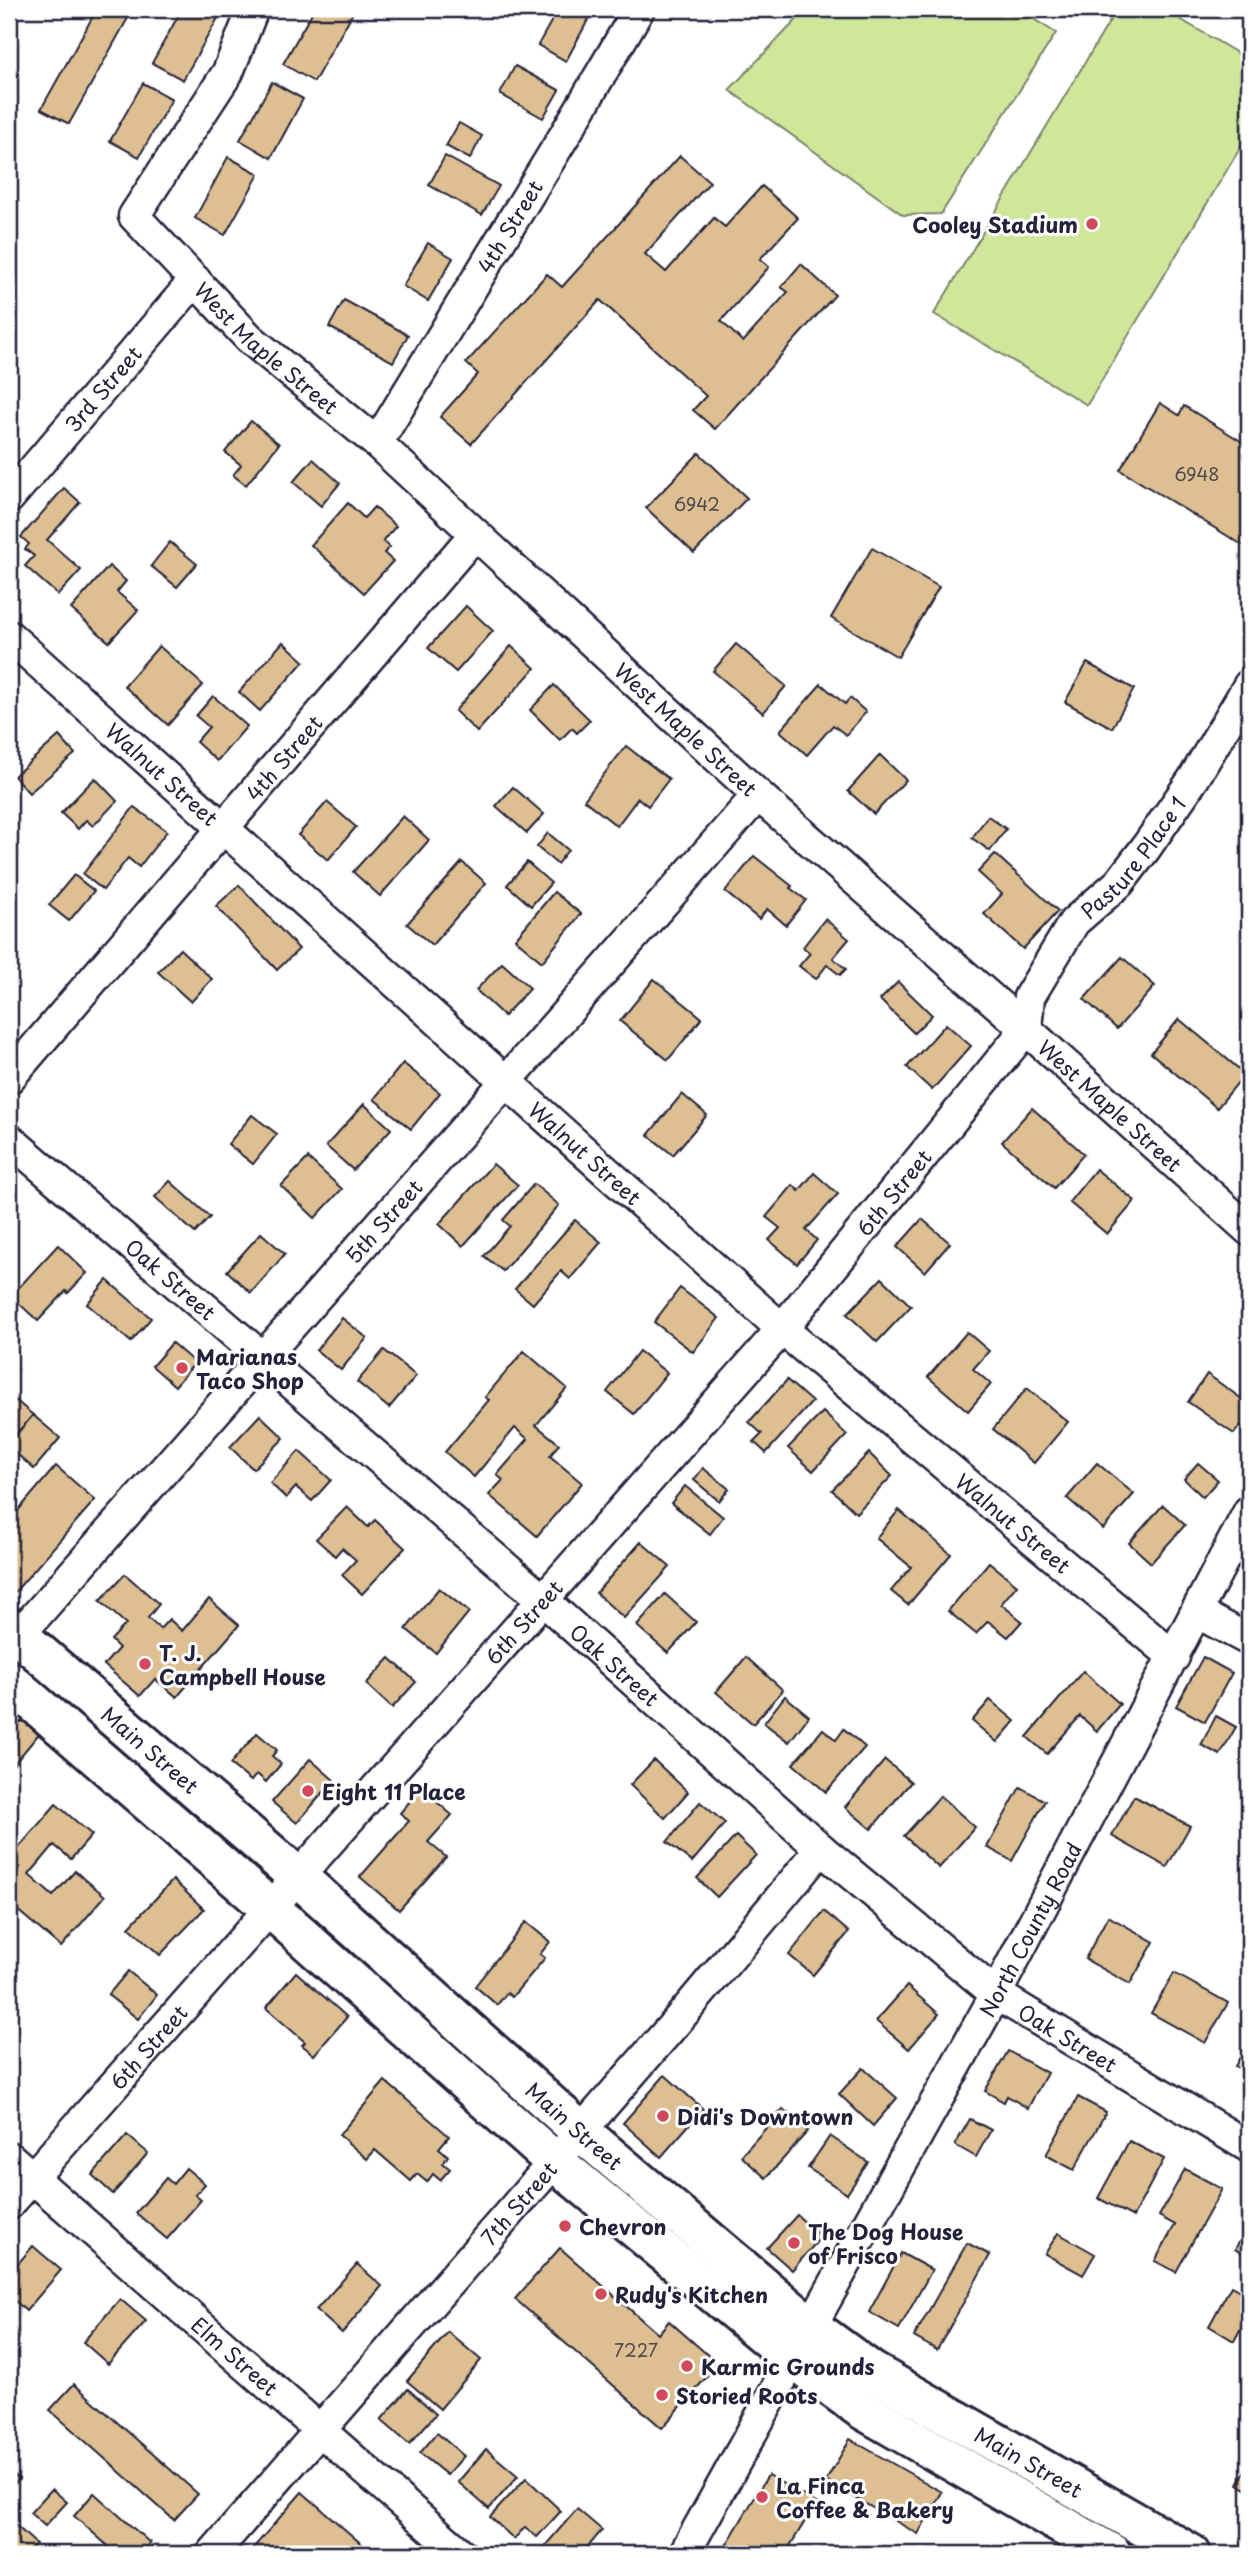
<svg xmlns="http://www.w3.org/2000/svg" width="1258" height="2563" font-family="'Playpen Sans',sans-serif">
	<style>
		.green { fill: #d0e69b; stroke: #79846b; stroke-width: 2 }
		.building { fill: #debf91; stroke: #22223b; stroke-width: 2 }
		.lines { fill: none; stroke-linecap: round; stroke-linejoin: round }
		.minor-casing { stroke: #22223b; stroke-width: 35 }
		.major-casing { stroke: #22223b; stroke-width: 44 }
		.minor { stroke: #fff; stroke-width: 30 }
		.major { stroke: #fff; stroke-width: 38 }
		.poi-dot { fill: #d1495b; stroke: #fff; stroke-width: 2.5 }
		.labels { text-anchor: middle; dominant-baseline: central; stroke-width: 6; stroke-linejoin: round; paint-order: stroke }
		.number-label { font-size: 18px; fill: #514950 }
		.poi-label { font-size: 21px; font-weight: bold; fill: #22223b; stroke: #fff; text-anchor: start }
		.street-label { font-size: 21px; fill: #22223b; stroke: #fff }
	</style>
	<rect width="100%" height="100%" fill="#fff"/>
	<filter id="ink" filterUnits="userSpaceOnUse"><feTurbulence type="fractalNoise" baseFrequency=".0143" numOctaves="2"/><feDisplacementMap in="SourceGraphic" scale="14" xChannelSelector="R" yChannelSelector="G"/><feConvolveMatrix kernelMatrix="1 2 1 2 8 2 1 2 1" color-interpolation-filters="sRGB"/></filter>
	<g filter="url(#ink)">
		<g class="green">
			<polygon points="807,9 1013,9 1027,15 1056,33 941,214 903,215 729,90"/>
			<polygon points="1117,9 1163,9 1249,60 1249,133 1087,405 934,314"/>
		</g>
		<g class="building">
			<polygon points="97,9 133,9 69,124 41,109"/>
			<polygon points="182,9 222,11 183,80 152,63"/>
			<polygon points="314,9 355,9 314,82 283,64"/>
			<polygon points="558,9 594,9 566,61 538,45"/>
			<polygon points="515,66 559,90 543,118 500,94"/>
			<polygon points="272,82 303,99 271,158 240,140"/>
			<polygon points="143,83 172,99 139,157 110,141"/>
			<polygon points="459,123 482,136 470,159 446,146"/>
			<polygon points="445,156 499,186 482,215 429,185"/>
			<polygon points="680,156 710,182 645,254 666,272 714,218 725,227 762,186 798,218 760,259 769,267 721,321 743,342 788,292 781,287 801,264 835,295 715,429 693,410 706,396 600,300 471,444 440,417 478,374 466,363 547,274 562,287"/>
			<polygon points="228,157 259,174 225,235 195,218"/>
			<polygon points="428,243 453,258 428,301 403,286"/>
			<polygon points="344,300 408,335 393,362 329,327"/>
			<polygon points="1160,403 1179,415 1184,406 1249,446 1249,538 1244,546 1120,470"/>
			<polygon points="251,421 279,444 246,485 233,475 241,465 225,452"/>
			<polygon points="699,453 747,498 694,553 646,508"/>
			<polygon points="313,459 340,483 321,506 293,482"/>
			<polygon points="64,488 80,502 47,540 81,570 58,595 25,566 34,556 25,549 29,544 21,537"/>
			<polygon points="348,503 364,518 374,507 396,526 383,541 390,547 384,553 393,561 364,593 311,545"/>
			<polygon points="170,542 197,564 177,587 151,566"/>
			<polygon points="872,548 939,587 898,657 831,618"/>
			<polygon points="109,566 126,581 117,592 138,610 109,642 71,609"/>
			<polygon points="466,606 493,631 456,672 428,648"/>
			<polygon points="283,642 304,661 260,711 239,692"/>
			<polygon points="736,644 786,686 763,713 713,671"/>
			<polygon points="159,646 203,685 168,725 124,686"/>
			<polygon points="511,646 535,668 477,732 455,711"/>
			<polygon points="1087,663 1134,689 1112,728 1065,702"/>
			<polygon points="821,684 845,704 850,698 866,712 846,735 833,725 807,755 780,731"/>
			<polygon points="554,685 590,720 577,733 572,728 560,740 530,710"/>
			<polygon points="213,696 247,726 217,761 196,742 209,727 196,716"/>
			<polygon points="59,736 75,754 29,793 14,776"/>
			<polygon points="626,746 669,779 648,806 638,798 617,826 584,800"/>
			<polygon points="880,755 906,780 874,814 848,791"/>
			<polygon points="95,778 117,801 93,826 86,820 78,829 61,813"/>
			<polygon points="513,787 544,814 527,833 496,806"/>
			<polygon points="327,802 356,827 328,860 298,835"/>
			<polygon points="134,807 167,831 139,867 128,858 103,890 83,874"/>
			<polygon points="403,816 429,840 380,896 353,872"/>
			<polygon points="988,816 1006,829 990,851 972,838"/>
			<polygon points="548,833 568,850 557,864 537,847"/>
			<polygon points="995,854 1058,911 1023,949 984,914 1002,894 978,872"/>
			<polygon points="754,856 792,886 790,888 806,900 786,925 767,909 759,919 725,892"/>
			<polygon points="462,862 486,883 432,945 407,924"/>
			<polygon points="527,862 551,883 531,906 507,885"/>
			<polygon points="74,875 94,891 69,921 49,905"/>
			<polygon points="239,885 299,949 277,970 216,906"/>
			<polygon points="554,892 581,914 542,962 515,939"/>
			<polygon points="825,919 849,939 833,958 846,969 840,975 827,965 816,979 799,966 810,953 803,947"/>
			<polygon points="180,949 212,979 191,1002 158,972"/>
			<polygon points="1122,957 1155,986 1117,1029 1084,999"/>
			<polygon points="502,963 530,988 504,1016 476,990"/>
			<polygon points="654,979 702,1018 668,1060 620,1021"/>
			<polygon points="898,982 932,1015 914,1033 880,1000"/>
			<polygon points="1179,1019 1245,1074 1217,1108 1151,1053"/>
			<polygon points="946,1024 971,1046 932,1090 907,1067"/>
			<polygon points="403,1063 440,1093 411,1129 374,1099"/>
			<polygon points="682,1094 707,1115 673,1155 648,1135"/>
			<polygon points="364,1104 391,1129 353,1170 326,1146"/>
			<polygon points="1032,1108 1084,1154 1054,1188 1002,1142"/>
			<polygon points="252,1115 277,1134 253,1164 228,1144"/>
			<polygon points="308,1158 342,1189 315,1218 281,1186"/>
			<polygon points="493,1164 518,1185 463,1246 439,1224"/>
			<polygon points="1096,1169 1135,1201 1107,1234 1069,1202"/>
			<polygon points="814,1173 838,1194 806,1230 817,1240 797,1264 769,1240 780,1228 766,1217 793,1185 799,1191"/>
			<polygon points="170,1181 210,1217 195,1233 155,1197"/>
			<polygon points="534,1184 559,1205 503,1271 484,1256 510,1226 503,1220"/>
			<polygon points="922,1219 950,1243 925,1272 897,1247"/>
			<polygon points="575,1220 601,1242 570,1279 561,1271 533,1304 515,1289"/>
			<polygon points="261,1233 285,1254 251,1293 227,1271"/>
			<polygon points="58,1245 87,1273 68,1293 66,1291 38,1321 11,1296"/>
			<polygon points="882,1278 911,1306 877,1342 847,1314"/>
			<polygon points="107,1280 151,1318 131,1342 87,1304"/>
			<polygon points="680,1288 719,1318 693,1352 654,1322"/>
			<polygon points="342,1318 367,1338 341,1370 316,1350"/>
			<polygon points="967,1332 989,1351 973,1369 991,1384 968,1411 928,1377"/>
			<polygon points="172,1343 195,1363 175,1386 152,1366"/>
			<polygon points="384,1350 416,1376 389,1408 357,1382"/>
			<polygon points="524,1351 567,1388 536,1425 559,1444 550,1456 582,1483 537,1536 489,1495 503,1480 497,1475 528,1439 515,1428 474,1477 445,1452 489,1400 485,1397"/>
			<polygon points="639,1351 667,1373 634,1414 607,1392"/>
			<polygon points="1207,1374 1249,1404 1249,1426 1246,1430 1240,1426 1234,1434 1188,1402"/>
			<polygon points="787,1380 812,1402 766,1453 754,1442 762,1434 749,1422"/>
			<polygon points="1027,1388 1068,1422 1034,1463 993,1429"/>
			<polygon points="13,1398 33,1415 10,1441 9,1403"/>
			<polygon points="823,1412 847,1435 813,1471 788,1448"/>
			<polygon points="33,1415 60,1438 34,1469 9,1447 9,1443"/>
			<polygon points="260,1415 284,1438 253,1469 230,1447"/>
			<polygon points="299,1451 331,1480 312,1501 296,1487 286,1498 270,1483"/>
			<polygon points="869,1453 892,1476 856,1513 832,1490"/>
			<polygon points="1097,1463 1134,1494 1103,1529 1067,1498"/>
			<polygon points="1198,1463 1218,1480 1203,1497 1184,1479"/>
			<polygon points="56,1466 95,1500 13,1594 9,1590 9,1521"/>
			<polygon points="703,1468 729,1489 719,1501 694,1480"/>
			<polygon points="685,1486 723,1517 710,1534 671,1503"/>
			<polygon points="1163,1505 1185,1525 1151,1563 1129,1543"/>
			<polygon points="347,1507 368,1527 375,1520 405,1548 362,1594 342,1575 356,1560 342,1548 335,1556 316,1539"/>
			<polygon points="899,1510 951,1554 908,1605 891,1591 911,1567 876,1538"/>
			<polygon points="641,1542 670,1567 624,1618 596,1593"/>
			<polygon points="989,1562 1017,1585 1001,1604 1022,1621 1008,1637 988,1621 976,1634 948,1611"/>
			<polygon points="125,1574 159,1604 148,1618 160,1629 169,1619 182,1631 209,1599 239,1625 177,1697 155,1679 140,1696 104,1665 119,1648 111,1640 126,1624 100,1601"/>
			<polygon points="439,1588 469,1612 436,1653 406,1629"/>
			<polygon points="665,1594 696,1622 668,1653 637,1626"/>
			<polygon points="746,1657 783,1690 753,1724 716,1692"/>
			<polygon points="1203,1657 1232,1673 1205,1722 1176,1706"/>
			<polygon points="390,1658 416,1682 392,1708 366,1684"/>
			<polygon points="1083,1671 1120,1704 1097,1731 1080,1716 1047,1754 1027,1737"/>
			<polygon points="785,1696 809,1716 789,1742 764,1723"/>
			<polygon points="990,1700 1015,1721 997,1742 972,1721"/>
			<polygon points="1216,1716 1236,1727 1220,1755 1201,1745"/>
			<polygon points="31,1720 42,1730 9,1770 9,1724"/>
			<polygon points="823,1729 836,1740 844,1729 865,1747 826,1792 793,1764"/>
			<polygon points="257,1733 277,1750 272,1756 281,1764 266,1782 257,1774 251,1781 230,1764"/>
			<polygon points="310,1759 334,1780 297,1823 272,1802"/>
			<polygon points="654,1760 688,1792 665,1818 630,1785"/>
			<polygon points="885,1760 911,1782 871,1829 845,1807"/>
			<polygon points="1020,1787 1045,1801 1012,1861 987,1847"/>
			<polygon points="421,1788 452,1815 428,1842 446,1857 399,1910 360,1877 409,1821 400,1813"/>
			<polygon points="940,1796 975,1827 939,1868 904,1836"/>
			<polygon points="1134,1796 1190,1826 1167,1867 1112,1836"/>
			<polygon points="700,1802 725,1823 692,1862 667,1842"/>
			<polygon points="56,1804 92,1835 71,1859 54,1845 29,1875 53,1896 75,1871 105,1896 61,1947 9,1903 9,1878 19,1867 9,1859"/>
			<polygon points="736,1836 756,1855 717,1897 697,1878"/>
			<polygon points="173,1880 204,1909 160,1955 129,1927"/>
			<polygon points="824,1911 849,1932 813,1975 789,1955"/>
			<polygon points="1108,1916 1154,1942 1130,1984 1085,1959"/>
			<polygon points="526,1922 550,1942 540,1954 545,1958 512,1997 507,1993 497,2005 475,1986"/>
			<polygon points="128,1971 157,1995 138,2019 108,1995"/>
			<polygon points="296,1972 347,2017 314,2055 302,2045 305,2042 266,2008"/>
			<polygon points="1174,1973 1228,2003 1205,2043 1151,2013"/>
			<polygon points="907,1986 939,2014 909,2049 876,2021"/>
			<polygon points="1249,2041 1249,2074 1235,2066"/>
			<polygon points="1008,2051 1047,2073 1028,2108 1007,2096 1004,2102 985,2091"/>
			<polygon points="863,2068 897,2098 873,2126 839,2094"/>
			<polygon points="665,2075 703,2109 661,2157 623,2123"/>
			<polygon points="385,2081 449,2136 439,2148 448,2156 443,2163 450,2169 440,2180 433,2174 427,2182 417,2174 411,2181 375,2150 367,2159 339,2135"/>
			<polygon points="1078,2097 1106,2112 1074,2170 1046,2155"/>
			<polygon points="783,2109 808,2131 766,2178 741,2156"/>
			<polygon points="970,2119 991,2130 976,2157 955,2145"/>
			<polygon points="127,2135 148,2153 113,2194 92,2175"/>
			<polygon points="830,2136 868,2162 847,2194 808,2168"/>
			<polygon points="1129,2141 1164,2159 1133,2217 1098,2198"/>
			<polygon points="186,2168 205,2184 195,2195 201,2200 167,2239 136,2213 166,2178 173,2184"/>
			<polygon points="1185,2169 1222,2189 1176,2272 1155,2261 1175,2225 1159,2216"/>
			<polygon points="797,2215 821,2237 792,2270 767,2248"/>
			<polygon points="1249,2224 1249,2257 1235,2249"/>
			<polygon points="1058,2233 1095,2254 1083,2275 1045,2254"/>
			<polygon points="967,2243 990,2255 937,2350 914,2337"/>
			<polygon points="33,2246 61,2270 26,2311 9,2295 9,2274"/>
			<polygon points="560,2248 658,2334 669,2321 718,2364 662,2428 515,2299"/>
			<polygon points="901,2253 932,2270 899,2329 869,2312"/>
			<polygon points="357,2264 382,2286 342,2333 316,2310"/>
			<polygon points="1231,2286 1249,2296 1249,2313 1234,2341 1209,2326"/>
			<polygon points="120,2299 146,2321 108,2364 83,2342"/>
			<polygon points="448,2332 481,2360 440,2409 407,2381"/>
			<polygon points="74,2384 198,2494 174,2520 50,2410"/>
			<polygon points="408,2389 436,2414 409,2444 381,2420"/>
			<polygon points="437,2433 464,2456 447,2475 420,2453"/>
			<polygon points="850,2439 942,2492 918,2534 826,2481"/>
			<polygon points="486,2449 518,2476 489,2509 458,2482"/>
			<polygon points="1249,2465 1249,2491 1238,2484"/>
			<polygon points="9,2470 19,2479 9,2490"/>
			<polygon points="768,2475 816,2503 785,2554 721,2554"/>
			<polygon points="526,2478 561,2511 537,2537 525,2527 514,2539 490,2517"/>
			<polygon points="52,2489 67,2502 45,2526 30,2513"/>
			<polygon points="302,2492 373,2554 248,2554"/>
			<polygon points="94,2493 150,2543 139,2554 117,2554 74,2516"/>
			<polygon points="577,2509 602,2530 582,2554 538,2554"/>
			<polygon points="9,2519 36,2544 26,2554 9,2554"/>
		</g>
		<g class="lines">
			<g class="minor-casing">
				<g id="minor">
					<path id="s1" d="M253,9L228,72L134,216L249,338L377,443L758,795L1026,1029L1249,1230"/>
					<path id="s2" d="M377,443L566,133L639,9"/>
					<path id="s3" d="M9,498L195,280"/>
					<path id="s4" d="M9,636L782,1329L1174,1657"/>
					<path id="s5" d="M9,1078L475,534"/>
					<path id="s6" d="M9,1139L543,1600L821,1849L996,1994L1249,2147"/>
					<polyline points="1196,1612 1249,1640"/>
					<path id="s7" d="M18,1636L758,795"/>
					<path id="s8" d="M9,2157L461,2554"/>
					<path id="s9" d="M9,2204L782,1329L1026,1029L1029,997L1074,922L1119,883L1145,849L1194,778L1249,685"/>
					<path id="s10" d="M212,2554L677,2021L821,1849"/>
					<path id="s11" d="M684,2554L996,1994L1249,1511"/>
				</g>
			</g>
			<g class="major-casing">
				<g id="major">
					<path id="s12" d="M9,1627L298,1877L580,2131L811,2327L871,2371L1191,2554"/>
					<polyline points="9,1681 270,1908 554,2161 793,2359 860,2408 1112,2554"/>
				</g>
			</g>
			<use href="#minor" class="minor"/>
			<use href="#major" class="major"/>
		</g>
	</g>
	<g class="poi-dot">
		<circle cx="1092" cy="224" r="7"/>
		<circle cx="182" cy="1368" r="7"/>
		<circle cx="145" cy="1664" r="7"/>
		<circle cx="308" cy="1791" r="7"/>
		<circle cx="663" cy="2116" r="7"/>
		<circle cx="565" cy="2226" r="7"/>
		<circle cx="794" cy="2243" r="7"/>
		<circle cx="601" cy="2294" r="7"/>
		<circle cx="687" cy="2366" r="7"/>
		<circle cx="662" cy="2395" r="7"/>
		<circle cx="762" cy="2497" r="7"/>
	</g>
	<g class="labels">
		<g class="number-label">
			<text x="1197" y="473">6948</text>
			<text x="697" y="503">6942</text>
			<text x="636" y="2349">7227</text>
		</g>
		<g class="poi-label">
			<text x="1078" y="224" text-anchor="end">Cooley Stadium</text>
			<text x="196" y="1356">Marianas<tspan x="196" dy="24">Taco Shop</tspan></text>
			<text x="159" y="1652">T. J.<tspan x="159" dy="24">Campbell House</tspan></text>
			<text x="322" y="1791">Eight 11 Place</text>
			<text x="677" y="2116">Didi's Downtown</text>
			<text x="579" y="2226">Chevron</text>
			<text x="808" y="2231">The Dog House<tspan x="808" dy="24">of Frisco</tspan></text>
			<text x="615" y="2294">Rudy's Kitchen</text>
			<text x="701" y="2366">Karmic Grounds</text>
			<text x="676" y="2395">Storied Roots</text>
			<text x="776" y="2485">La Finca<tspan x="776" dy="24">Coffee &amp; Bakery</tspan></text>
		</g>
		<g class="street-label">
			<text stroke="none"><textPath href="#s2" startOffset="254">4th Street</textPath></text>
			<text stroke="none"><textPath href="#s1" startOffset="427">West Maple Street</textPath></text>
			<text stroke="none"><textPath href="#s3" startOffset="144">3rd Street</textPath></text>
			<text stroke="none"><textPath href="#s1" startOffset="994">West Maple Street</textPath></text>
			<text stroke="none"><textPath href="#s5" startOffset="422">4th Street</textPath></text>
			<text stroke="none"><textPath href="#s4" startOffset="206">Walnut Street</textPath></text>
			<text stroke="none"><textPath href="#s9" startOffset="1762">Pasture Place 1</textPath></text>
			<text stroke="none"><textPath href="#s1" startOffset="1561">West Maple Street</textPath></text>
			<text stroke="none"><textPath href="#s4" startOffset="774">Walnut Street</textPath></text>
			<text stroke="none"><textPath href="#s9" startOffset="1344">6th Street</textPath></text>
			<text stroke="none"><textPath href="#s7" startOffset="553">5th Street</textPath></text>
			<text stroke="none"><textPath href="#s6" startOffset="214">Oak Street</textPath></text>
			<text stroke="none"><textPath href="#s4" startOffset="1340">Walnut Street</textPath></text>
			<text stroke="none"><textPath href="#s9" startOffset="777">6th Street</textPath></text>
			<text stroke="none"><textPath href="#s6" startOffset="802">Oak Street</textPath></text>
			<text stroke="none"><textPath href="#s12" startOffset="187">Main Street</textPath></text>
			<text stroke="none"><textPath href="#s11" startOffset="714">North County Road</textPath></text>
			<text stroke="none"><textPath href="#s6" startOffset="1390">Oak Street</textPath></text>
			<text stroke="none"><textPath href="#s9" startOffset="210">6th Street</textPath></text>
			<text stroke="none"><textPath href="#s12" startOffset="754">Main Street</textPath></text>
			<text stroke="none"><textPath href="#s10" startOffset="466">7th Street</textPath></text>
			<text stroke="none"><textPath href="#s8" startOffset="301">Elm Street</textPath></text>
			<text stroke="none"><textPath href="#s12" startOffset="1321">Main Street</textPath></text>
		</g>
	</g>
	<rect width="1258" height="2563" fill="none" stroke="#fff" stroke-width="35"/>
	<rect x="18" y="18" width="1223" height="2528" fill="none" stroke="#22223b" stroke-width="2.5" filter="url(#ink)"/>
</svg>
